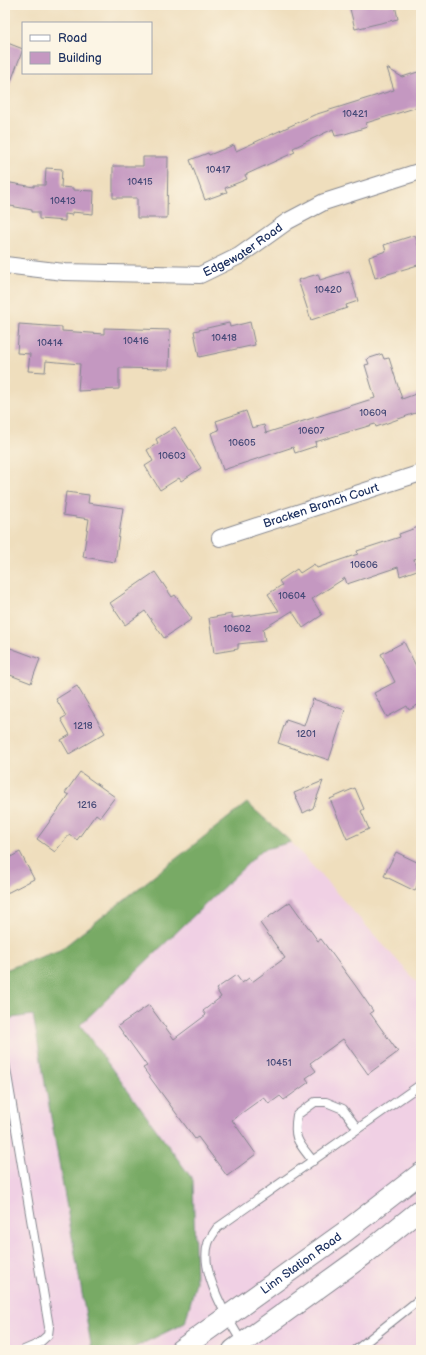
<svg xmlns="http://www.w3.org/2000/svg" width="426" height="1355" font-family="'Balsamiq Sans',sans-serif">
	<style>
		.built { fill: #f0d0e4 }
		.forest { fill: #78aa65; stroke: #4a6c62 }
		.building { fill: #c498c1 }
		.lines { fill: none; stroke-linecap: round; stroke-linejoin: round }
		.service-casing { stroke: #85868e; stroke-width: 10 }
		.minor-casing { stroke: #85868e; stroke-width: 18 }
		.tertiary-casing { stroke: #85868e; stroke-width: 22 }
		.service { stroke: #fff; stroke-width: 8 }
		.minor { stroke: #fff; stroke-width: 16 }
		.tertiary { stroke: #fff; stroke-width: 20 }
		.labels { text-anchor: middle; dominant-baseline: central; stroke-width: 4; stroke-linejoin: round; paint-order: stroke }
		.number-label { font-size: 10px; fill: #454977 }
		.street-label { font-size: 12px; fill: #1b2f5e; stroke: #fcf5e5 }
	</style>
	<rect width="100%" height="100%" fill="#fcf5e5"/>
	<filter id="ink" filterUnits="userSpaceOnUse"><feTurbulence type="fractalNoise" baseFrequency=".025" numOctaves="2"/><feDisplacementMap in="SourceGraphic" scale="8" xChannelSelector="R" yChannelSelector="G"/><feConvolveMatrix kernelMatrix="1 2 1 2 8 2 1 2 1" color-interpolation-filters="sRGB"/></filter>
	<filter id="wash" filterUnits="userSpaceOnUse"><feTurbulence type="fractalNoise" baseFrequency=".012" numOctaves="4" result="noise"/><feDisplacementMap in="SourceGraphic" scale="16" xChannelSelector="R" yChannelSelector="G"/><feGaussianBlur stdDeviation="0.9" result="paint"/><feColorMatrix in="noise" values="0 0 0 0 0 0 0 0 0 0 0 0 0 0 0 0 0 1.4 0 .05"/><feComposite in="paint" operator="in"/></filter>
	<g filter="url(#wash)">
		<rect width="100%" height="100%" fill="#efdebd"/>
		<g class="built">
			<polygon points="291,842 421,987 421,1350 129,1350 185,1323 80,1025 262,850"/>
			<polygon points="33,1015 92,1350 5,1350 5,1019"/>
		</g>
		<polygon class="forest" points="247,803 291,842 262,850 80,1025 193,1180 196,1282 185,1323 129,1350 92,1350 33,1015 5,1019 5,970 60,950"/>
		<g id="blocks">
			<g class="building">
				<polygon points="349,5 395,5 398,19 355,29"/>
				<polygon points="5,42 23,49 7,92 5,92"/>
				<polygon points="387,68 402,77 421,71 421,106 366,123 367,127 345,134 335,136 333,129 293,148 295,152 245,175 247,179 225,188 227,192 205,200 190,160 208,153 209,155 234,145 236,151 314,115 394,90"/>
				<polygon points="143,157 168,157 167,218 137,218 137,198 113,198 113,166 143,166"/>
				<polygon points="46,168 62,169 61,187 73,188 73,190 94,191 93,214 72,212 72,215 65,214 65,221 39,219 39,212 32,212 32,210 5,205 5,182 34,187 34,185 45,185"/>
				<polygon points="415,235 421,255 421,264 375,278 369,257 386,251 384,245"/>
				<polygon points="349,271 358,301 346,305 347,308 311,320 298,280 318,274 320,280"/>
				<polygon points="250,322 255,345 199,357 194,331 229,323 230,327"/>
				<polygon points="19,324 62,327 62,331 104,334 104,328 170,330 169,369 119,368 119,389 78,391 80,364 46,361 45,372 28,371 30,354 17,353"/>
				<polygon points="382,354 384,359 389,358 402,399 421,392 421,411 376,427 375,424 315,442 316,446 295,453 293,447 223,470 211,433 219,430 216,421 246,411 252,428 264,425 266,433 375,398 365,365 369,364 367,359"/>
				<polygon points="175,427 201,468 181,481 179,478 160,490 145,466 153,461 147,450 158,443 156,439"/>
				<polygon points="66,492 89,495 88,503 123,508 115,562 83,557 89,519 63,515"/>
				<polygon points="421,526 421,557 414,559 417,570 400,576 398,567 347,584 345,578 312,599 322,615 303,628 292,611 263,629 265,641 238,644 238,649 214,653 209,618 232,614 232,618 279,611 268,594 282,585 279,581 297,569 300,573 314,564 317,568 358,554 357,551 400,537 399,534"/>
				<polygon points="155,572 172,597 175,595 192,619 164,638 145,611 125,625 110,603"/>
				<polygon points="404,642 421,676 421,703 409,710 407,706 387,717 374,693 395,682 381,654"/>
				<polygon points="5,646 40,659 31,683 5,673"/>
				<polygon points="77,686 105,733 69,754 61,740 70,735 61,719 66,716 56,699"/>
				<polygon points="313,699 345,710 329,760 278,743 286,720 304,726"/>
				<polygon points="80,772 115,797 100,817 96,814 77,840 69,834 55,852 37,839 69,795 65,793"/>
				<polygon points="323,781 313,808 303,813 294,793"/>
				<polygon points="355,788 364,809 361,811 369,829 347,839 330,799"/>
				<polygon points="20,852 34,879 5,894 5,860"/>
				<polygon points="396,852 421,864 421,877 415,891 384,876"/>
				<polygon points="290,902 318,941 321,939 355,985 373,1011 370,1013 398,1052 368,1074 343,1039 310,1063 316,1071 306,1078 309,1082 284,1100 280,1096 269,1104 264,1097 232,1120 256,1154 227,1176 198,1137 195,1139 143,1068 147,1066 118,1026 149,1005 174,1039 206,1015 203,1011 221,997 216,989 236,975 242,983 249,978 252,982 285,958 260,923"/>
			</g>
		</g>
	</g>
	<g filter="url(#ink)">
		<use href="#blocks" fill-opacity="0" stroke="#85868e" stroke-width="1"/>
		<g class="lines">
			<g class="service-casing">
				<g id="service">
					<polyline points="5,1063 49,1327 48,1335 38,1344 24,1350"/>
					<path d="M313,1161C298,1142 293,1139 297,1115L315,1102H326L343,1109L357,1128"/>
					<path d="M243,1344C229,1321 199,1272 208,1244C209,1239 214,1233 217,1228L420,1085"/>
					<polyline points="356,1350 421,1298"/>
				</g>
			</g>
			<g class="minor-casing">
				<g id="minor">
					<path id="s1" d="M5,265L64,272L200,275L239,256L288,221L324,202L421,171"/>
					<path id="s2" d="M220,538L421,473"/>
				</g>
			</g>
			<g class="tertiary-casing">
				<g id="tertiary">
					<path id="s3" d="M180,1350L346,1231L421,1173"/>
					<polyline points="233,1350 364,1255 421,1209"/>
				</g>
			</g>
			<use href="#service" class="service"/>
			<use href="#minor" class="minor"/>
			<use href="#tertiary" class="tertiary"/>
		</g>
	</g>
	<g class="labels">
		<g class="number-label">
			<text x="355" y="114">10421</text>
			<text x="218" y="170">10417</text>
			<text x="140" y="182">10415</text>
			<text x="63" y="201">10413</text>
			<text x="328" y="290">10420</text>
			<text x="224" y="338">10418</text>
			<text x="136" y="341">10416</text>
			<text x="50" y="343">10414</text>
			<text x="373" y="413">10609</text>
			<text x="311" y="431">10607</text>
			<text x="242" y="443">10605</text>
			<text x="172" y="456">10603</text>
			<text x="364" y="565">10606</text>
			<text x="292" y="596">10604</text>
			<text x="237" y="629">10602</text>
			<text x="83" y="726">1218</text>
			<text x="306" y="734">1201</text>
			<text x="87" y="805">1216</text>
			<text x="279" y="1063">10451</text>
		</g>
		<g class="street-label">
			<text stroke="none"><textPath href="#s1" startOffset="245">Edgewater Road</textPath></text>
			<text stroke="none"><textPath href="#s2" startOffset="106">Bracken Branch Court</textPath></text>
			<text stroke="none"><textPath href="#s3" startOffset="149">Linn Station Road</textPath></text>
		</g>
	</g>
	<rect width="426" height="1355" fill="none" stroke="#fcf5e5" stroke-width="20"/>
	<rect x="22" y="22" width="130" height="52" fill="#fcf5e5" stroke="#a2a6af"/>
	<rect x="30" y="35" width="20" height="6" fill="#ffffff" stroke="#a2a6af"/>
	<text x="58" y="42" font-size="12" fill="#1b2f5e">Road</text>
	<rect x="30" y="52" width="20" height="12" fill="#c498c1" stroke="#a2a6af"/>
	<text x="58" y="62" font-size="12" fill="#1b2f5e">Building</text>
</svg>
